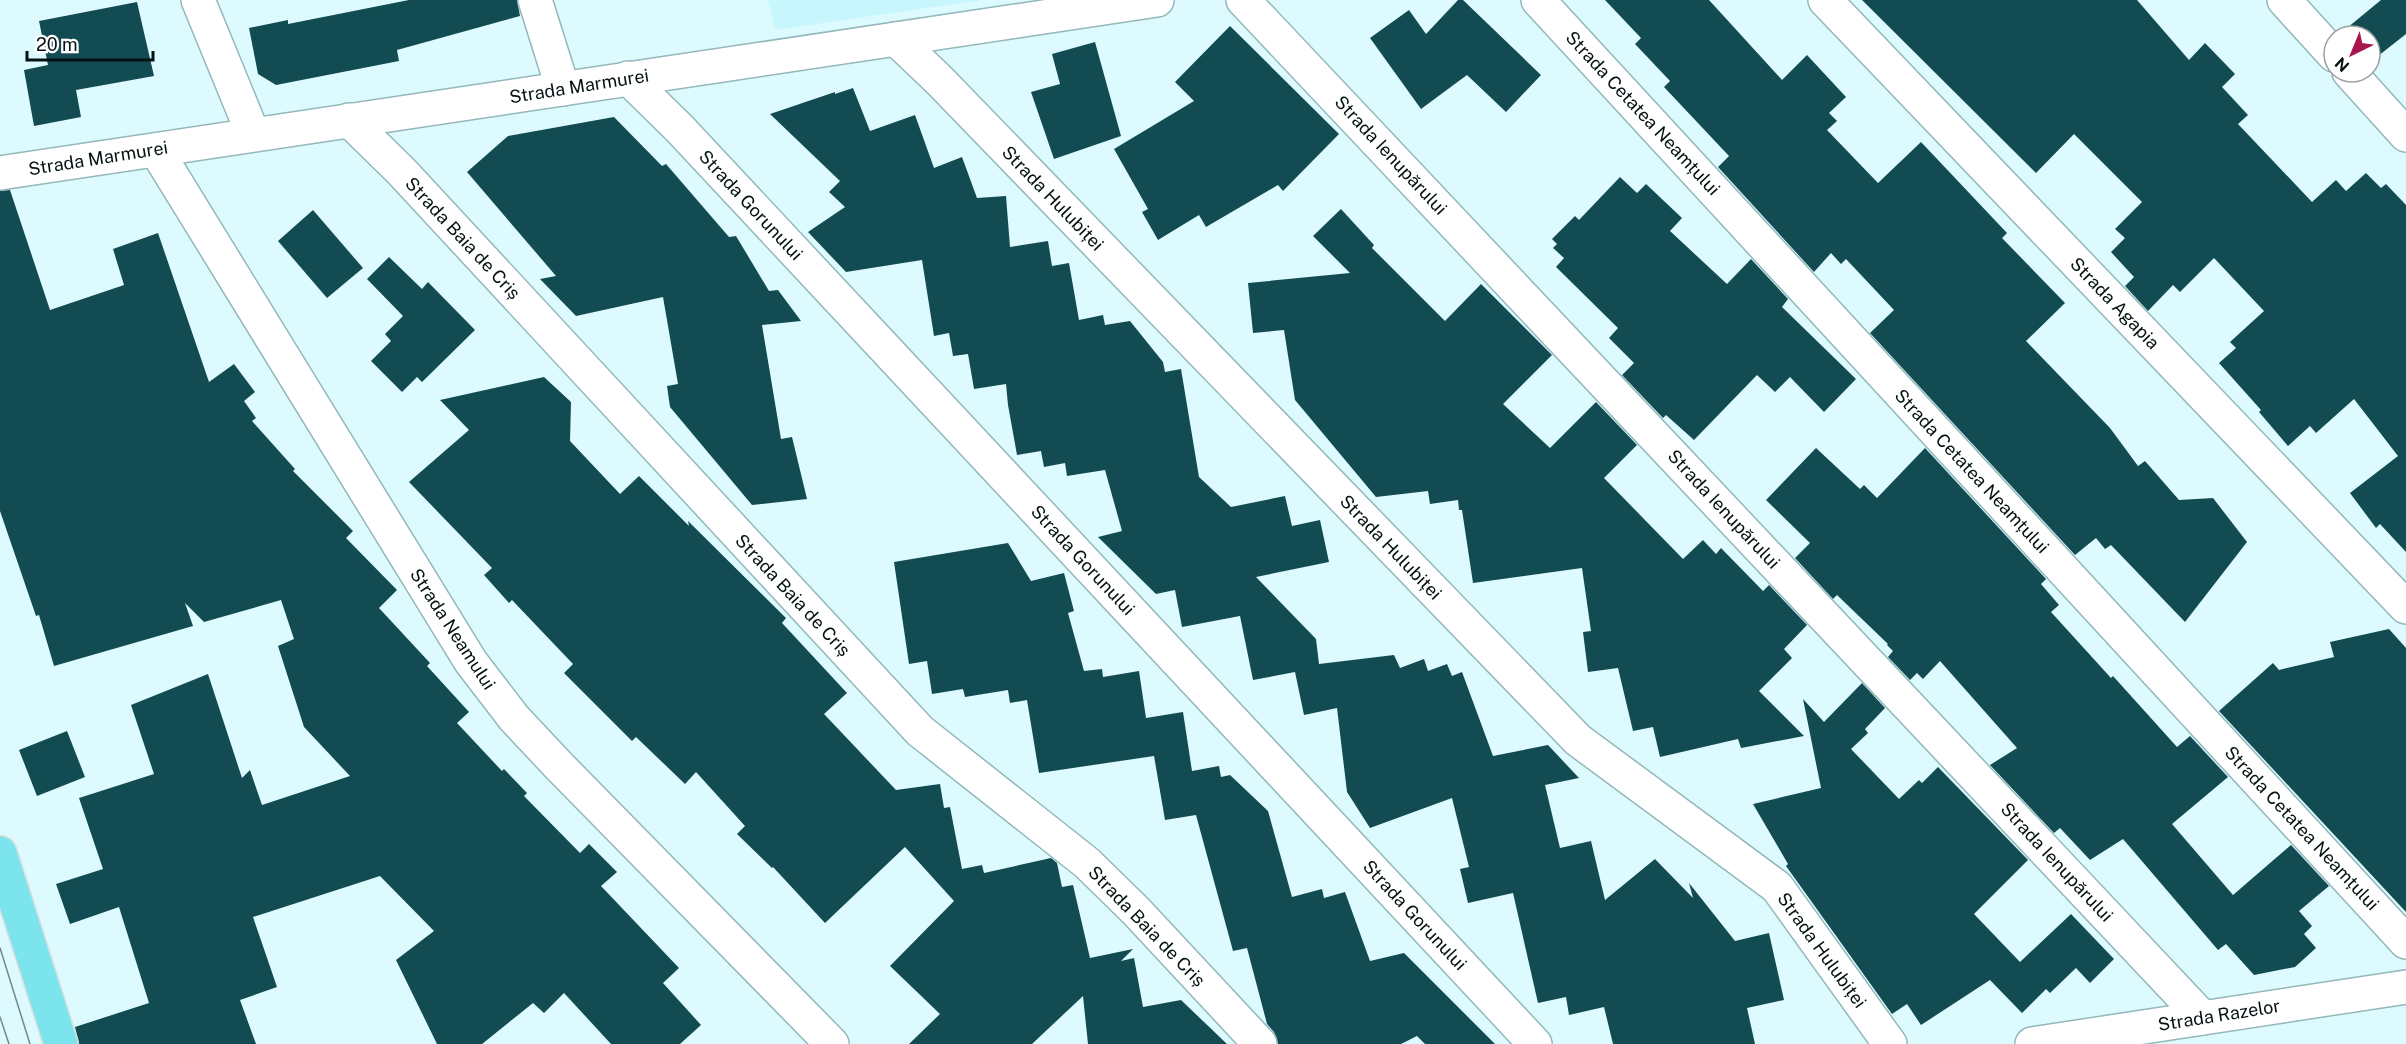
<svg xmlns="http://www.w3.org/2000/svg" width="2406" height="1044" font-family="'Public Sans',sans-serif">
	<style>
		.built { fill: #c7f6fc }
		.building { fill: #124c52 }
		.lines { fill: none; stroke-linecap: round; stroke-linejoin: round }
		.minor-casing { stroke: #93b7bb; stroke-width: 36 }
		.primary-casing { stroke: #dcdede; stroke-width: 36 }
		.minor { stroke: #fff; stroke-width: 33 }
		.primary { stroke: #7be4ed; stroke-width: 33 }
		.tram { stroke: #72888a; stroke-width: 1.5 }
		.labels { text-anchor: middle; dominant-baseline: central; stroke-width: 6; stroke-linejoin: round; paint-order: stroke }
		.street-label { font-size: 18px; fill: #051213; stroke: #fff }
	</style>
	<rect width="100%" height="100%" fill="#ddfbfe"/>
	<polygon class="built" points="768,0 982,0 775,30"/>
	<g class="building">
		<polygon points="409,0 517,0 520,16 397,50 399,61 276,85 258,74 249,28 288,20 288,24"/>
		<polygon points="1458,0 1463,0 1541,75 1506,112 1467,75 1421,109 1370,38 1409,10 1426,34"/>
		<polygon points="1605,0 1709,0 1782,80 1807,55 1846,97 1829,113 1837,121 1827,130 1878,183 1921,142 2007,233 2002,238 2065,303 2026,341 2110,428 2138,466 2145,461 2179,500 2213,498 2247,542 2185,622 2111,545 2105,549 2096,538 2075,555 1870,333 1894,310 1846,259 1841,264 1831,253 1814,272 1718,167 1729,156 1664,87 1670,81 1635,44 1641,38"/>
		<polygon points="1862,0 2137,0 2189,60 2205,43 2235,74 2222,87 2248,115 2238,124 2312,202 2336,180 2346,191 2366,173 2381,188 2386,184 2406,205 2406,552 2380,524 2376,528 2350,493 2398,456 2354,399 2316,433 2310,426 2288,446 2259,412 2261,410 2219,363 2236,348 2230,342 2264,311 2214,258 2180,292 2173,285 2148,311 2125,286 2134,277 2111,252 2125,238 2115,229 2142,202 2074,134 2036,173"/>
		<polygon points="2381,0 2406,0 2406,34 2373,60 2370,56 2370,36 2354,36 2347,28"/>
		<polygon points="137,2 154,76 76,90 81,117 34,126 24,70 48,65 39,21"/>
		<polygon points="1230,26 1339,134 1283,191 1278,185 1206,227 1199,215 1158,240 1142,212 1148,209 1114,149 1194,101 1175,82"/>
		<polygon points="1095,42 1121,136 1054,159 1031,92 1060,84 1052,54"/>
		<polygon points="853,88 870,131 915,115 934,168 962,157 977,198 1006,196 1010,247 1048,241 1052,266 1069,263 1079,320 1103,315 1105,325 1130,321 1163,362 1165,372 1181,369 1199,477 1231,507 1285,496 1292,526 1320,520 1329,562 1256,577 1316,639 1319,664 1394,655 1400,668 1424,659 1428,671 1447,664 1452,676 1462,672 1493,756 1548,745 1579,778 1545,785 1560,848 1591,841 1605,900 1655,859 1693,898 1689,883 1735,941 1769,933 1784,1000 1747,1008 1755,1044 1613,1044 1604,1007 1569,1015 1566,997 1538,1003 1513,893 1468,903 1460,869 1469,867 1452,798 1370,828 1347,792 1337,708 1304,715 1295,672 1253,680 1240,616 1182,627 1175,590 1156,594 1098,537 1122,531 1105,470 1067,476 1065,463 1044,467 1041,451 1017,455 1008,405 1006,384 974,389 968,354 953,356 949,333 934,336 922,260 846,272 808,232 845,207 829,192 840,181 770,114 835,92 835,94"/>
		<polygon points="614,117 662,166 666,164 729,237 736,236 769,291 778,290 801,321 762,325 781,439 792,437 807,499 752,505 670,407 667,386 678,384 663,297 576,316 540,279 556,276 467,172 508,136"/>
		<polygon points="1620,177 1637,193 1646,184 1682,218 1670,231 1727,284 1751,259 1788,299 1782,307 1856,379 1824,412 1790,377 1775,392 1757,375 1694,440 1666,415 1663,418 1622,375 1634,363 1609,338 1618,328 1556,267 1564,258 1553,248 1557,244 1552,239 1575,216 1579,220"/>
		<polygon points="10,190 50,310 124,285 113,249 158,233 209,382 234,364 255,392 244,401 256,418 252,421 295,469 293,471 353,531 346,538 397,590 379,608 430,663 427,666 469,712 457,723 502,771 504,769 527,793 524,796 580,853 589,844 617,872 601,886 679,968 663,983 701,1025 680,1044 611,1044 564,993 544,1013 533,1003 482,1044 437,1044 396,960 434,931 380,876 253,917 277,987 240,1000 256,1044 79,1044 75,1027 149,1003 119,907 70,924 56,884 103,869 79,798 154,774 131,705 208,674 242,778 250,770 262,805 350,776 304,727 278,646 294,639 281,600 204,622 185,603 193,626 54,666 39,615 36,616 0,511 0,191"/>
		<polygon points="1341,209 1374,245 1372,248 1445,321 1481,284 1552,355 1503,404 1550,448 1596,402 1637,445 1604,478 1683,559 1703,540 1716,554 1721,548 1763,591 1769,585 1807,625 1784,649 1792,658 1759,691 1804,736 1741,748 1738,739 1660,757 1653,727 1633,731 1618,668 1588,672 1583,632 1591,631 1582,568 1473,583 1462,510 1459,510 1458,500 1430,504 1428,491 1376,497 1295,400 1284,330 1253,333 1248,283 1350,273 1313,236"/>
		<polygon points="313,210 363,268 327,298 278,241"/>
		<polygon points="389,257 422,289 428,282 475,330 422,382 417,377 402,392 371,361 391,341 385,334 403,316 367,279"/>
		<polygon points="544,377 571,402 570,441 620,494 639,476 689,526 688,521 786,618 782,623 847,693 824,714 896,790 940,784 944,808 950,807 962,869 982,865 984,873 1051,858 1057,863 1062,887 1073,885 1090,958 1133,949 1121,961 1134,958 1143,1007 1181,1000 1227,1044 1088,1044 1083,996 1032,1044 909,1044 940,1014 890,966 954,901 905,847 825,923 773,867 772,868 737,834 745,826 696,772 685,784 636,737 632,741 564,673 573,664 512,600 509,603 484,575 492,568 409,482 469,430 440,400"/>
		<polygon points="1816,448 1860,489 1864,485 1877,498 1925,448 2046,579 2041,584 2059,605 2051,612 2111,678 2113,676 2177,747 2190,736 2228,777 2172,824 2233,895 2291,845 2329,886 2299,911 2312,926 2304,934 2316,948 2295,967 2254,975 2226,944 2218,950 2123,839 2090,860 2060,828 2054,833 1990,765 2017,748 1940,661 1923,679 1917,673 1910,680 1888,657 1893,651 1887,645 1888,644 1837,595 1833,599 1795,558 1810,543 1766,500"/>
		<polygon points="1008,543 1031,581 1064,573 1074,611 1068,613 1084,671 1102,669 1103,677 1139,671 1146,718 1183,712 1192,771 1219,766 1221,777 1230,775 1268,811 1292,897 1322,889 1324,898 1345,892 1370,961 1404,953 1495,1044 1425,1044 1417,1036 1401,1044 1278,1044 1274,1032 1267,1024 1247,948 1233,951 1196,815 1165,820 1154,756 1039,773 1027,700 1010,703 1008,690 965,697 963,689 932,694 927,661 909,664 894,562"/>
		<polygon points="2389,629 2406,648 2406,912 2219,711 2273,663 2279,670 2334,657 2330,642"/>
		<polygon points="1862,683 1885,708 1865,729 1868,733 1851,749 1899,799 1919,780 1922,783 1938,767 2028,860 1974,914 2020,962 2071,914 2114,959 2090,983 2076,968 2050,993 2046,989 2022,1013 1990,980 1921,1025 1907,1004 1892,1014 1786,866 1788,864 1753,804 1821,788 1803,699 1824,722"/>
		<polygon points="67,731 85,777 37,796 19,750"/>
	</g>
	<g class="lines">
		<g class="minor-casing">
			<g id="minor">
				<polyline points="198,0 253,134"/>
				<polyline points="535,0 563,89"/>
				<polyline points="1243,0 2203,1018"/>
				<polyline points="1538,0 2406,942"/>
				<polyline points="1825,0 2406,607"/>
				<polyline points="2284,0 2334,55"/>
				<polyline points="896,39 940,81 1578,740 1777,887 1890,1044"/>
				<polyline points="2349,72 2406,135"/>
				<polyline points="628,78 680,129 1535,1044"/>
				<polyline points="349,120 402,172 920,731 1087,863 1136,911 1260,1044"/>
				<polyline points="156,150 471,662 514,718 560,767 832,1044"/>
				<polyline points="0,173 1157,0"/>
				<polyline points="2032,1044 2406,987"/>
			</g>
		</g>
		<g class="primary-casing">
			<polyline id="primary" points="0,853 61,1044"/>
		</g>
		<use href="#minor" class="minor"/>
		<use href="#primary" class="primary"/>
		<g class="tram">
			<polyline points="0,948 30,1044"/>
			<polyline points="0,1017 9,1044"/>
		</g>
	</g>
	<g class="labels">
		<g class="street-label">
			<text transform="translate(579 86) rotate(-9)">Strada Marmurei</text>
			<text transform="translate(1643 113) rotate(47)">Strada Cetatea Neamțului</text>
			<text transform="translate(1391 155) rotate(47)">Strada Ienupărului</text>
			<text transform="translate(98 158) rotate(-9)">Strada Marmurei</text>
			<text transform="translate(1053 198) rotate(46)">Strada Hulubiței</text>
			<text transform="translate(751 205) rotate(47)">Strada Gorunului</text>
			<text transform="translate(463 238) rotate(47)">Strada Baia de Criș</text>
			<text transform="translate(2115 303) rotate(46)">Strada Agapia</text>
			<text transform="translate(1972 471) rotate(47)">Strada Cetatea Neamțului</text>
			<text transform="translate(1724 509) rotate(47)">Strada Ienupărului</text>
			<text transform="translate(1391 547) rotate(46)">Strada Hulubiței</text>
			<text transform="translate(1083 560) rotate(47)">Strada Gorunului</text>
			<text transform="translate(793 595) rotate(47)">Strada Baia de Criș</text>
			<text transform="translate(453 629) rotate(57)">Strada Neamului</text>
			<text transform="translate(2302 828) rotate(47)">Strada Cetatea Neamțului</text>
			<text transform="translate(2057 862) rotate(47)">Strada Ienupărului</text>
			<text transform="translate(1415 915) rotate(47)">Strada Gorunului</text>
			<text transform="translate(1147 926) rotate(46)">Strada Baia de Criș</text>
			<text transform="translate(1822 950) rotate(54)">Strada Hulubiței</text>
			<text transform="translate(2219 1015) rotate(-9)">Strada Razelor</text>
		</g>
	</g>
	<g transform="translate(2352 54) rotate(223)"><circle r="28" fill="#ffffff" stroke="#9ba0a1" stroke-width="1.5"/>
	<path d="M0-4.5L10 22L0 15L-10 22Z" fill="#a8164f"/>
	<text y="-9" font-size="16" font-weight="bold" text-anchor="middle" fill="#051213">N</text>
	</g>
	<path d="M27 51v9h126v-9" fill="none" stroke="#051213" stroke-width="3"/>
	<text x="36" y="51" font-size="18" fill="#051213" stroke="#ffffff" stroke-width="4.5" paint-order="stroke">20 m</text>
</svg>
